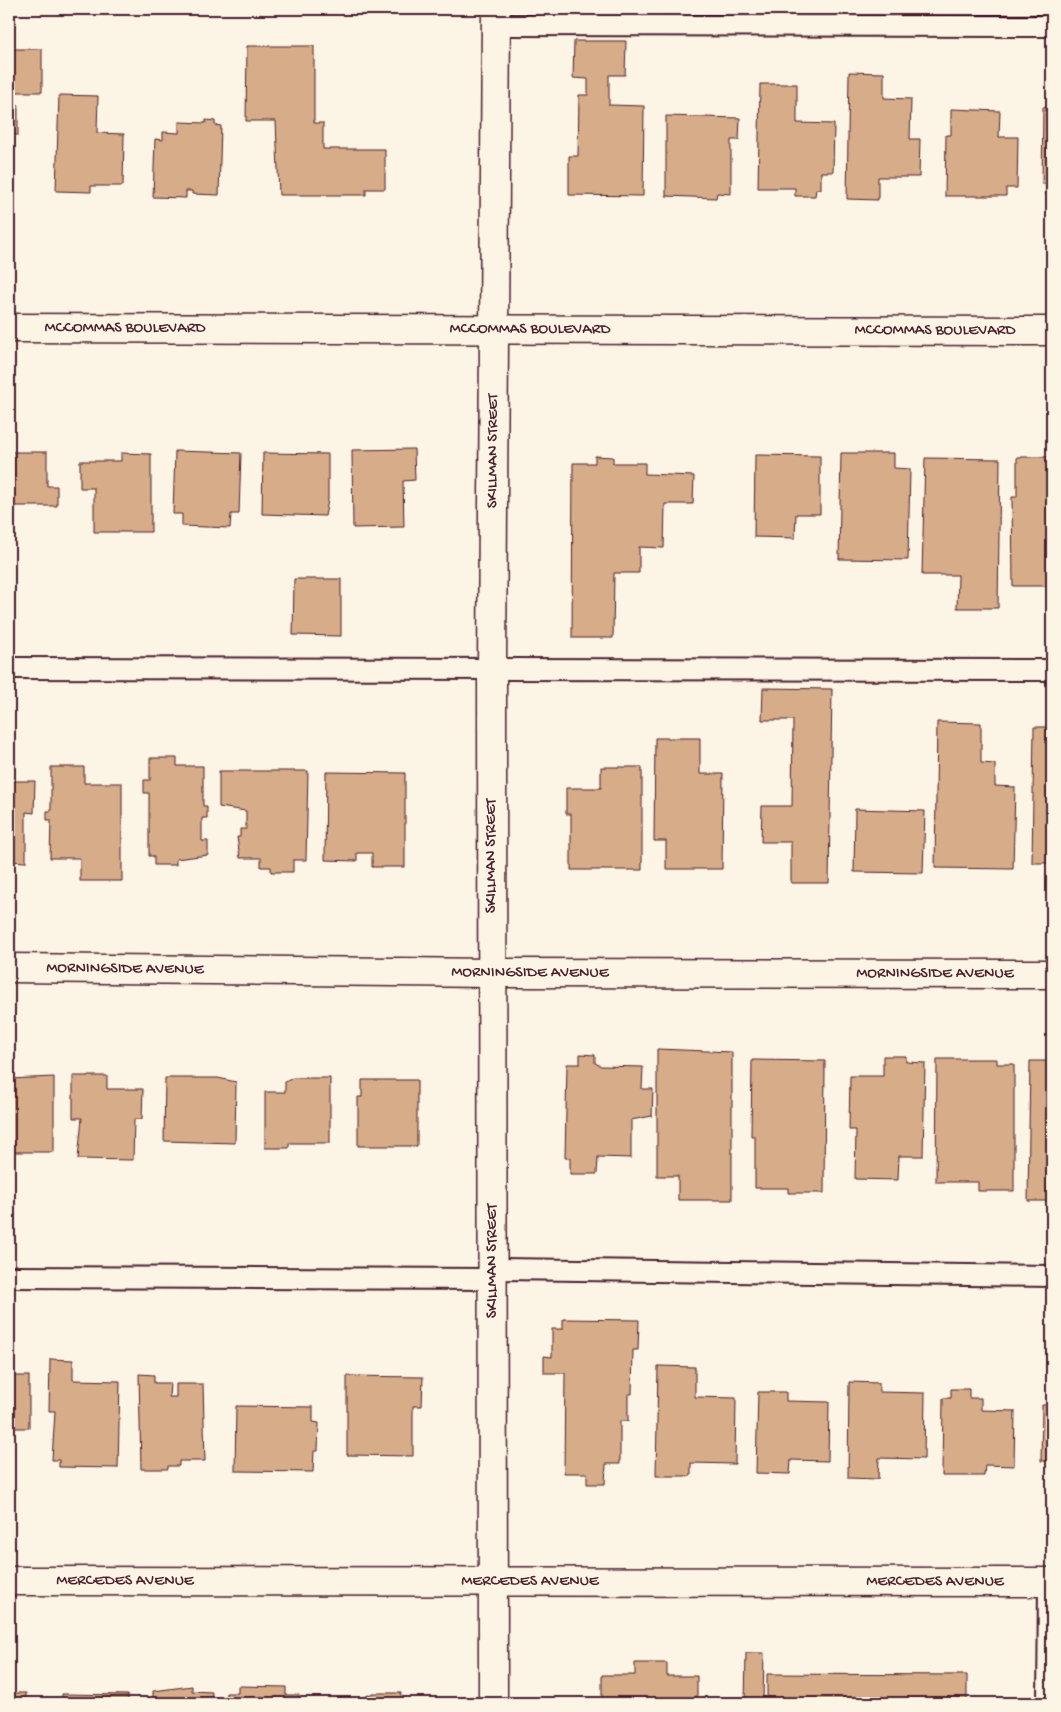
<svg xmlns="http://www.w3.org/2000/svg" width="1061" height="1712" font-family="'Gochi Hand',sans-serif">
	<style>
		.building { fill: #d7ac88; stroke: #4a1f2b }
		.lines { fill: none; stroke-linecap: round; stroke-linejoin: round }
		.service-casing { stroke: #4a1f2b; stroke-width: 24 }
		.minor-casing { stroke: #4a1f2b; stroke-width: 31 }
		.tertiary-casing { stroke: #4a1f2b; stroke-width: 31 }
		.secondary-casing { stroke: #4a1f2b; stroke-width: 31 }
		.service { stroke: #fcf5e5; stroke-width: 20 }
		.minor { stroke: #fcf5e5; stroke-width: 28 }
		.tertiary { stroke: #fcf5e5; stroke-width: 28 }
		.secondary { stroke: #fcf5e5; stroke-width: 28 }
		.labels { text-anchor: middle; dominant-baseline: central; stroke-width: 4; stroke-linejoin: round; paint-order: stroke }
		.street-label { font-size: 16px; fill: #4a1f2b; stroke: #fcf5e5 }
	</style>
	<rect width="100%" height="100%" fill="#fcf5e5"/>
	<filter id="ink" filterUnits="userSpaceOnUse"><feTurbulence type="fractalNoise" baseFrequency=".02" numOctaves="2"/><feDisplacementMap in="SourceGraphic" scale="10" xChannelSelector="R" yChannelSelector="G"/><feConvolveMatrix kernelMatrix="1 2 1 2 8 2 1 2 1" color-interpolation-filters="sRGB"/></filter>
	<g filter="url(#ink)">
		<g class="building">
			<polygon points="574,41 626,41 625,75 609,75 609,105 644,106 643,196 569,195 569,156 578,156 579,95 588,95 588,79 573,78"/>
			<polygon points="247,46 314,46 314,123 323,123 323,149 385,149 385,189 366,189 366,195 279,195 276,121 246,121"/>
			<rect x="9" y="49" width="33" height="43"/>
			<polygon points="849,72 884,73 884,98 911,99 910,139 920,139 919,177 878,177 878,200 847,199"/>
			<polygon points="760,84 797,84 797,123 834,124 833,172 821,172 821,189 816,189 815,196 795,196 795,188 758,188"/>
			<polygon points="59,95 98,96 97,133 124,134 123,186 91,186 91,192 56,191"/>
			<rect x="9" y="105" width="9" height="30"/>
			<polygon points="1043,107 1052,107 1052,197 1046,196 1046,184 1042,184"/>
			<polygon points="951,109 1000,111 999,137 1018,137 1017,188 1006,188 1006,196 945,196 946,135 951,135"/>
			<polygon points="666,116 740,118 739,140 731,140 731,194 717,193 716,198 666,196"/>
			<polygon points="206,120 215,121 215,125 221,126 219,195 192,194 192,191 186,191 186,198 153,197 155,139 163,140 163,132 179,133 179,122 206,123"/>
			<polygon points="414,449 415,480 403,481 404,527 353,528 352,450"/>
			<polygon points="175,451 241,453 239,514 231,514 230,528 182,526 182,514 173,514"/>
			<polygon points="9,452 47,452 47,486 57,486 57,506 9,506"/>
			<polygon points="121,453 151,454 151,532 94,532 94,488 80,488 80,461 121,461"/>
			<polygon points="263,453 328,454 328,500 325,516 262,514"/>
			<polygon points="841,453 894,453 894,468 910,469 908,560 839,559"/>
			<polygon points="755,455 820,456 820,514 796,514 795,538 754,537"/>
			<polygon points="595,456 613,457 613,463 645,463 645,474 694,476 693,504 665,504 664,548 639,547 639,573 614,573 613,638 572,638 573,463 595,463"/>
			<polygon points="1017,457 1052,457 1052,586 1013,586 1012,497 1017,497"/>
			<polygon points="925,458 1000,459 998,608 957,608 958,575 922,575"/>
			<polygon points="294,579 341,579 341,636 293,635"/>
			<polygon points="763,688 832,689 829,883 791,883 791,842 761,842 762,806 792,806 793,720 762,720"/>
			<polygon points="937,722 981,723 981,763 995,764 995,786 1015,787 1013,869 935,868"/>
			<polygon points="1034,727 1052,727 1052,863 1032,863"/>
			<polygon points="655,738 700,738 700,774 723,774 722,869 666,869 666,841 654,841"/>
			<polygon points="150,758 177,758 177,766 203,766 203,806 207,806 207,818 202,818 202,841 208,841 208,855 176,859 176,865 154,865 154,856 149,856 149,793 144,793 144,780 150,780"/>
			<polygon points="51,767 84,767 84,783 122,783 122,881 80,881 80,858 50,858 51,820 47,820 47,811 51,811"/>
			<polygon points="601,767 642,767 642,870 571,870 571,814 566,814 566,788 601,788"/>
			<polygon points="219,771 308,771 306,860 293,860 293,872 271,872 271,867 261,867 261,858 240,858 237,837 240,837 240,829 246,829 246,811 219,807"/>
			<polygon points="326,772 405,773 405,867 372,867 372,853 357,853 357,861 325,860"/>
			<polygon points="9,781 35,781 34,813 26,812 26,862 9,861"/>
			<polygon points="855,809 925,811 923,873 854,872"/>
			<polygon points="657,1049 732,1052 732,1200 678,1200 678,1176 657,1176"/>
			<polygon points="580,1054 595,1055 595,1063 601,1066 643,1067 642,1089 653,1089 652,1116 631,1120 631,1158 598,1157 597,1174 570,1174 570,1158 565,1158 567,1064 580,1064"/>
			<polygon points="883,1056 906,1056 906,1062 925,1063 923,1156 899,1156 898,1180 855,1179 856,1130 849,1130 850,1076 883,1076"/>
			<polygon points="937,1059 997,1059 997,1064 1014,1064 1014,1191 978,1191 978,1182 936,1182"/>
			<polygon points="752,1060 825,1061 824,1193 788,1193 788,1188 755,1188 755,1136 751,1136"/>
			<polygon points="1030,1061 1052,1061 1052,1201 1028,1201"/>
			<polygon points="73,1076 107,1076 107,1089 143,1089 142,1119 134,1119 133,1160 78,1159 82,1118 73,1118"/>
			<polygon points="54,1077 54,1152 9,1152 9,1079"/>
			<polygon points="165,1078 218,1078 236,1082 235,1143 164,1141"/>
			<polygon points="293,1078 330,1078 330,1143 289,1143 289,1148 265,1148 265,1092 285,1092 285,1082"/>
			<polygon points="362,1080 417,1080 417,1146 358,1146 358,1097 362,1097"/>
			<polygon points="563,1319 639,1320 638,1350 633,1350 632,1394 628,1394 628,1421 620,1421 620,1464 606,1464 605,1484 587,1484 587,1473 564,1473 565,1373 544,1373 544,1356 552,1357 552,1329 563,1329"/>
			<polygon points="50,1359 73,1360 73,1380 120,1381 118,1468 59,1467 59,1460 52,1460 55,1411 49,1411"/>
			<polygon points="658,1366 695,1367 695,1397 736,1398 735,1464 691,1463 691,1476 656,1476"/>
			<polygon points="139,1374 154,1375 154,1383 170,1383 169,1397 176,1397 176,1384 203,1384 205,1461 179,1461 179,1466 168,1466 168,1469 141,1469"/>
			<rect x="9" y="1376" width="20" height="52"/>
			<polygon points="347,1376 423,1377 422,1406 413,1406 413,1456 347,1455"/>
			<polygon points="849,1382 879,1383 879,1392 925,1393 924,1459 879,1458 878,1479 848,1478"/>
			<polygon points="951,1389 969,1389 969,1398 981,1398 981,1410 1015,1411 1014,1466 985,1465 984,1476 942,1476 943,1398 951,1398"/>
			<polygon points="758,1392 786,1392 786,1401 829,1402 828,1461 791,1460 790,1474 756,1473"/>
			<polygon points="1052,1394 1052,1461 1041,1461 1042,1405 1049,1405 1049,1397"/>
			<polygon points="236,1406 313,1407 313,1422 319,1423 318,1451 314,1451 313,1472 235,1471"/>
			<polygon points="746,1653 764,1653 763,1701 767,1701 767,1674 967,1675 967,1703 745,1703"/>
			<polygon points="635,1663 667,1663 667,1676 697,1676 697,1703 602,1703 602,1675 635,1675"/>
			<polygon points="192,1686 192,1691 212,1692 211,1703 153,1703 153,1691"/>
			<polygon points="238,1686 286,1687 286,1695 299,1695 298,1703 226,1703 226,1693 238,1693"/>
			<polygon points="10,1693 26,1693 26,1703 9,1703"/>
			<polygon points="373,1693 401,1693 400,1703 357,1703 357,1700"/>
			<polygon points="62,1694 128,1695 128,1703 62,1703"/>
			<polygon points="334,1699 352,1700 352,1703 334,1703"/>
		</g>
		<g class="lines">
			<g class="service-casing">
				<g id="service">
					<polyline points="496,25 1052,26"/>
					<polyline points="9,668 1052,670"/>
					<polyline points="493,1269 1052,1276"/>
					<polyline points="9,1277 493,1279"/>
					<polyline points="1048,1703 1049,1582"/>
				</g>
			</g>
			<g class="minor-casing">
				<g id="minor">
					<path id="s1" d="M9,968L492,973L1052,974"/>
					<path id="s2" d="M9,1581L1052,1582"/>
				</g>
			</g>
			<g class="tertiary-casing">
				<g id="tertiary">
					<path id="s3" d="M9,328L1052,331"/>
				</g>
			</g>
			<g class="secondary-casing">
				<g id="secondary">
					<path id="s4" d="M493,1703L492,669L496,9"/>
				</g>
			</g>
			<use href="#service" class="service"/>
			<use href="#minor" class="minor"/>
			<use href="#tertiary" class="tertiary"/>
			<use href="#secondary" class="secondary"/>
		</g>
	</g>
	<g class="labels">
		<g class="street-label">
			<text stroke="none"><textPath href="#s3" startOffset="116">MCCOMMAS BOULEVARD</textPath></text>
			<text stroke="none"><textPath href="#s3" startOffset="521">MCCOMMAS BOULEVARD</textPath></text>
			<text stroke="none"><textPath href="#s3" startOffset="926">MCCOMMAS BOULEVARD</textPath></text>
			<text stroke="none"><textPath href="#s4" startOffset="1252">SKILLMAN STREET</textPath></text>
			<text transform="translate(492 856) rotate(-90)">SKILLMAN STREET</text>
			<text stroke="none"><textPath href="#s1" startOffset="116">MORNINGSIDE AVENUE</textPath></text>
			<text stroke="none"><textPath href="#s1" startOffset="521">MORNINGSIDE AVENUE</textPath></text>
			<text stroke="none"><textPath href="#s1" startOffset="926">MORNINGSIDE AVENUE</textPath></text>
			<text transform="translate(493 1261) rotate(-90)">SKILLMAN STREET</text>
			<text stroke="none"><textPath href="#s2" startOffset="521">MERCEDES AVENUE</textPath></text>
			<text stroke="none"><textPath href="#s2" startOffset="116">MERCEDES AVENUE</textPath></text>
			<text stroke="none"><textPath href="#s2" startOffset="926">MERCEDES AVENUE</textPath></text>
		</g>
	</g>
	<rect width="1061" height="1712" fill="none" stroke="#fcf5e5" stroke-width="30"/>
	<rect x="15" y="15" width="1031" height="1682" fill="none" stroke="#4a1f2b" stroke-width="2" filter="url(#ink)"/>
</svg>
